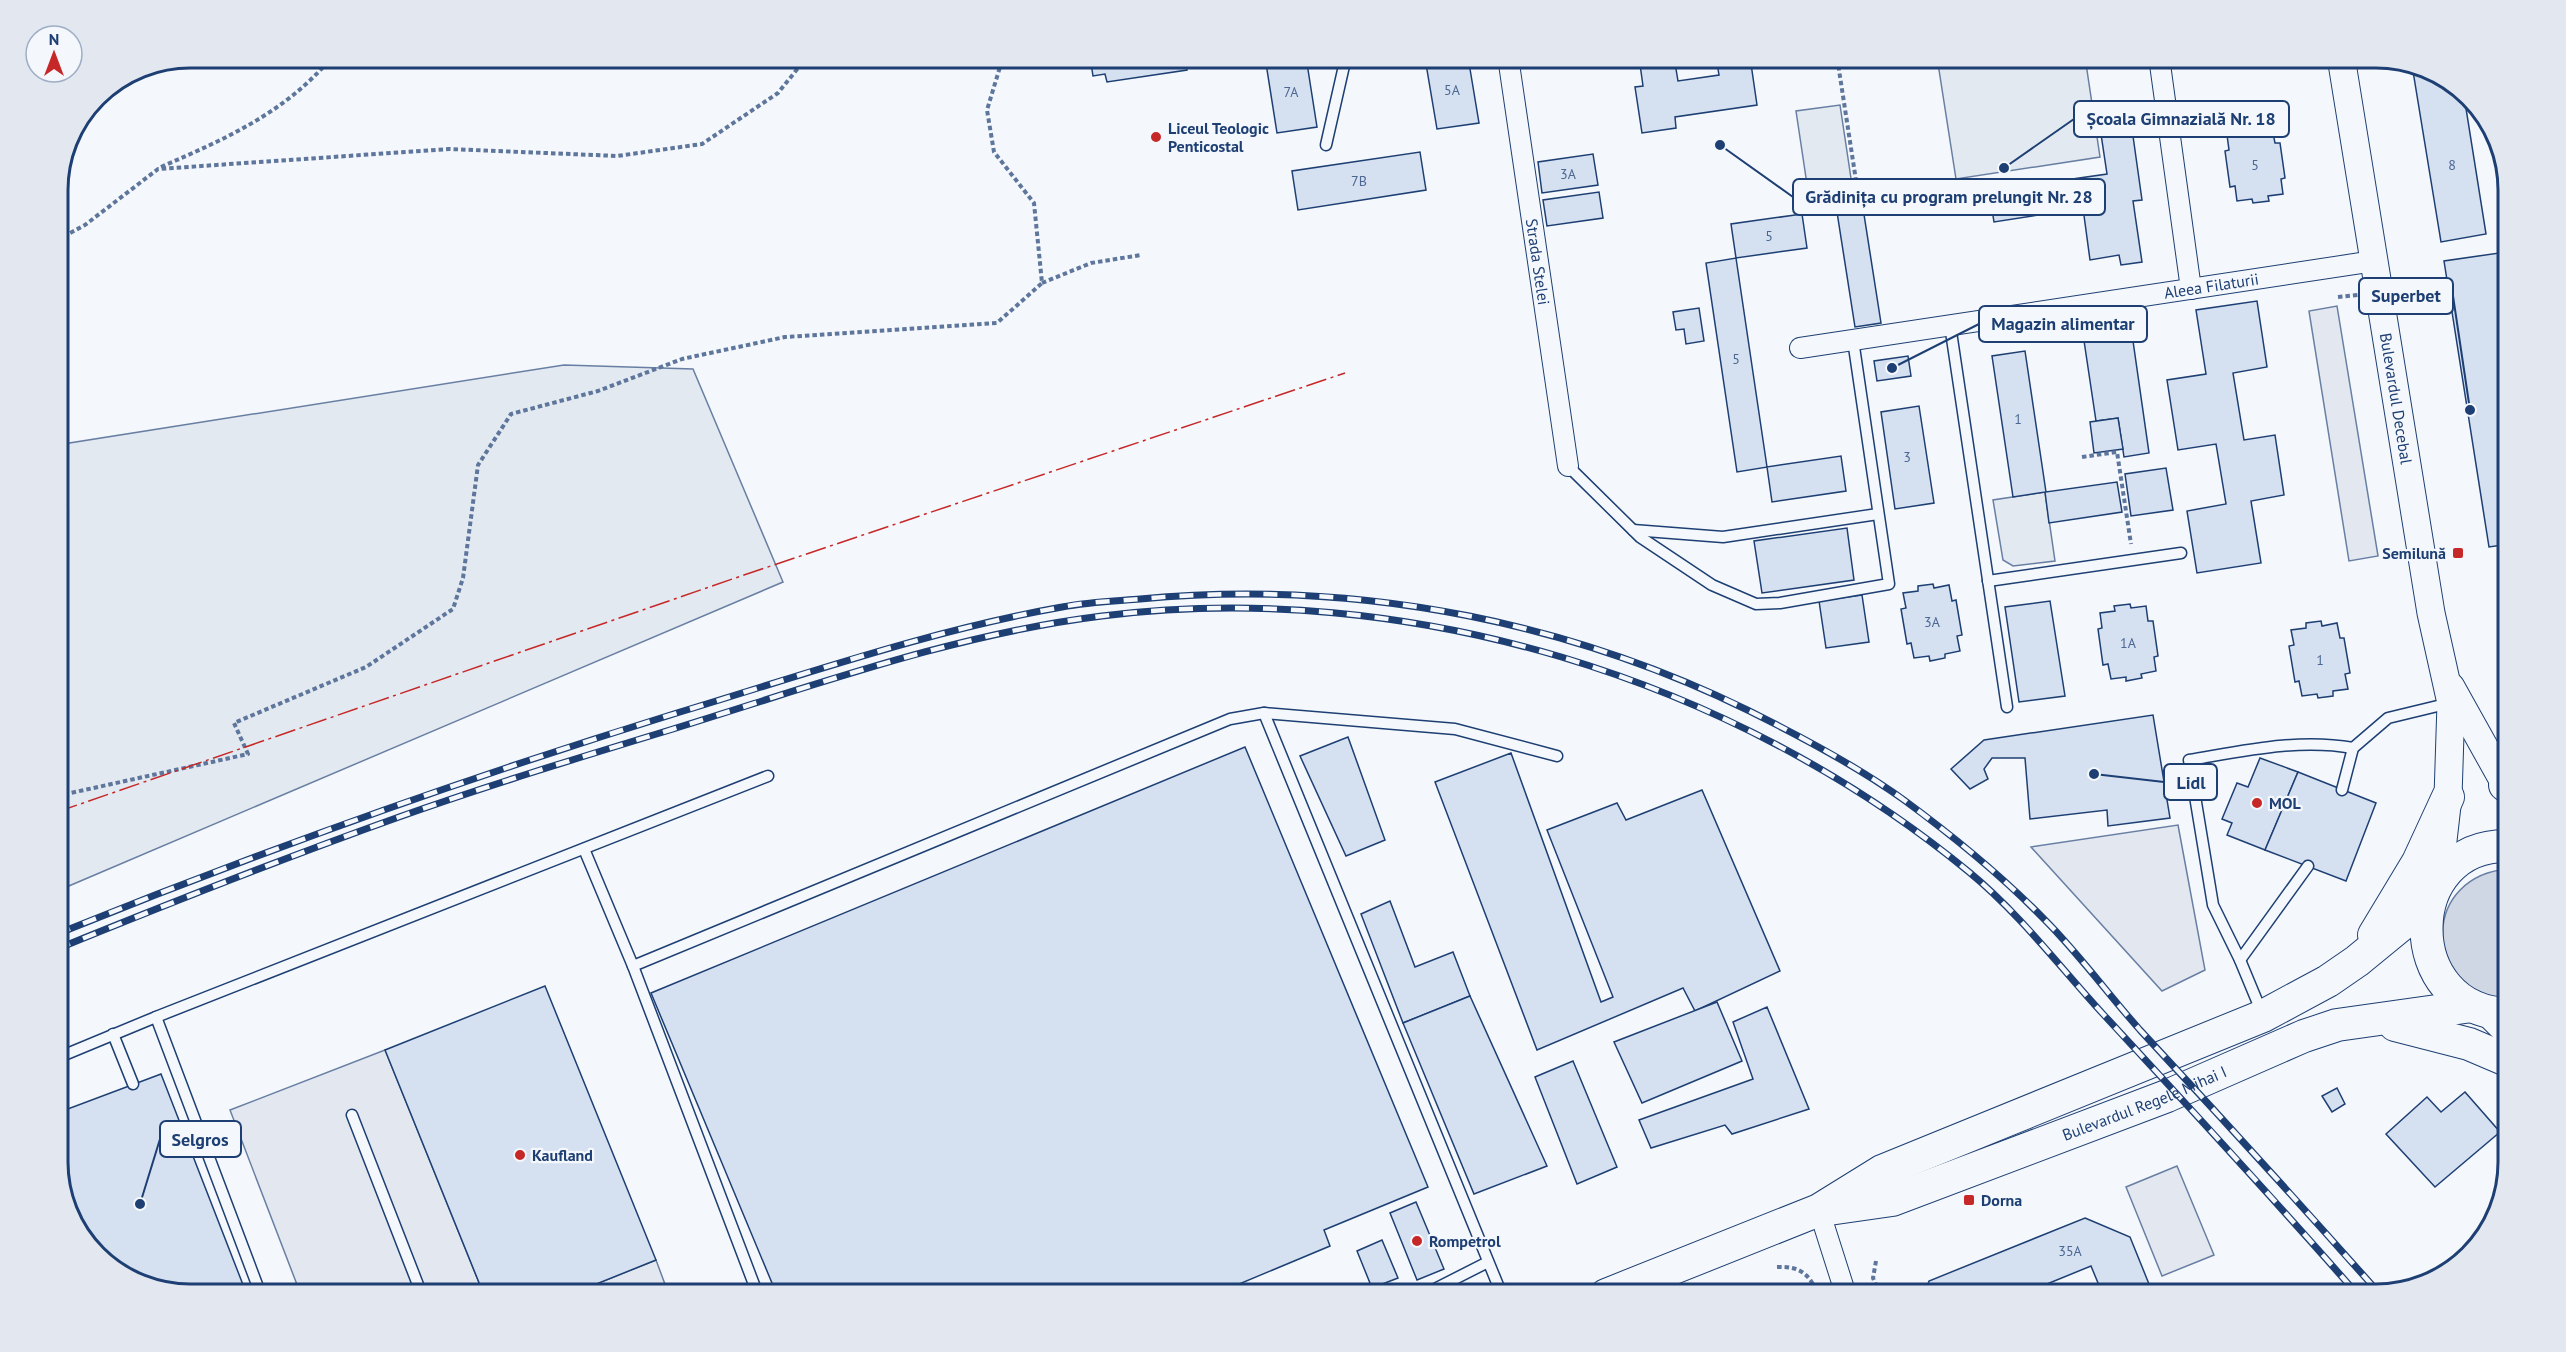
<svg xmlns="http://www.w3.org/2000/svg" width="2566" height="1352" font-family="'PT Sans',sans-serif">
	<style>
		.green { fill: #e3e9f0; stroke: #687fa3; stroke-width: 1.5 }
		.parking { fill: #e3e8f0; stroke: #687fa3; stroke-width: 1.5 }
		.water { fill: #cfd7e4; stroke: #687fa3; stroke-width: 1.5 }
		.building { fill: #d5e0f0; stroke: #1d3f73; stroke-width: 1.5 }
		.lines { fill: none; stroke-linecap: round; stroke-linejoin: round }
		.service-casing { stroke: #1d3f73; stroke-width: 13 }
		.minor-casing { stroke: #1d3f73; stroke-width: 22 }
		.tertiary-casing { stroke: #1d3f73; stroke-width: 26 }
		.secondary-casing { stroke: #1d3f73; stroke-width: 29 }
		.primary-casing { stroke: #1d3f73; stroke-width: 34 }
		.path { stroke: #5e769c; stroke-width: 4; stroke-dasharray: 4.5 3; stroke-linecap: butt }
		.service { stroke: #f4f7fb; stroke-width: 10 }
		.minor { stroke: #f4f7fb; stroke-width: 20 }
		.tertiary { stroke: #f4f7fb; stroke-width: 24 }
		.secondary { stroke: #f4f7fb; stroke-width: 27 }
		.primary { stroke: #f4f7fb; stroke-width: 32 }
		.rail-casing { stroke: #1d3f73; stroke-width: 7 }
		.rail { stroke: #f4f7fb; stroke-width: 4.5; stroke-dasharray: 14; stroke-linecap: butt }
		.power { stroke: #c62828; stroke-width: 1.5; stroke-dasharray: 21 4.5 3 4.5; stroke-linecap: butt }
		.poi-dot { fill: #c62828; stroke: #f4f7fb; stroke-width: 2 }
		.labels { text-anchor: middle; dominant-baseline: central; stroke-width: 4.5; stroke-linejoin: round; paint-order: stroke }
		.number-label { font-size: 14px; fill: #4b6792 }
		.poi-label { font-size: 16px; font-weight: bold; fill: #1d3f73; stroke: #f4f7fb; text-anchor: start }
		.street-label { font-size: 16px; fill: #1d3f73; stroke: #f4f7fb }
		.rim { fill: none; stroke: #1d3f73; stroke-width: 3 }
		.leader { fill: none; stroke: #1d3f73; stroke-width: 2 }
		.callout-dot { fill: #1d3f73; stroke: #f4f7fb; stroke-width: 2 }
		.callout { fill: #f4f7fb; stroke: #1d3f73; stroke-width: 2 }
		.callout-label { font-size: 18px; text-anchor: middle; font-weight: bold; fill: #1d3f73 }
	</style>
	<rect width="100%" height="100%" fill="#f4f7fb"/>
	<g class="green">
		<polygon points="1937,57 2085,57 2100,157 1956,179"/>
		<polygon points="1840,105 1852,185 1808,191 1796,111"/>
		<polygon points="564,365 693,369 783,582 57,891 57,445"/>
		<polygon points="2045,492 2055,561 2013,566 2003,560 1993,500"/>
	</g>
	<g class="parking">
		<polygon points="2337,306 2378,556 2349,561 2309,311"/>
		<polygon points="2178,825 2205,970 2162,991 2031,847"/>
		<polygon points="385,1050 484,1295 301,1295 230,1110"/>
		<polygon points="2177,1166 2214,1255 2162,1276 2126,1187"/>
		<polygon points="656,1260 669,1295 569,1295"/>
	</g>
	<path class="water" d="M2509,869V1001C2419,989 2422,875 2509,869Z"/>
	<g class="building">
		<polygon points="1090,57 1197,57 1198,60 1186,62 1187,70 1107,82 1105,74 1093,76"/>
		<polygon points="1265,57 1306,57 1317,127 1277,133"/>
		<polygon points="1468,57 1479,123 1437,129 1425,58"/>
		<polygon points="1639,57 1674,57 1678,81 1719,75 1716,57 1750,57 1757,105 1675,117 1676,128 1642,133 1635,87 1643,86"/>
		<polygon points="2412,65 2436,71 2464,96 2486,234 2441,242"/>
		<polygon points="2257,126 2257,131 2272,128 2275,143 2280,143 2285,178 2281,179 2283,194 2268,196 2269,201 2253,203 2252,199 2237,201 2235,186 2230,187 2225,151 2229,150 2227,135 2242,133 2241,128"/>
		<polygon points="2132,129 2142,200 2133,201 2142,262 2121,265 2119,255 2090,260 2083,208 1994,222 1989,191 2107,174 2101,134"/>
		<polygon points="1420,152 1426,190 1298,210 1292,171"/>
		<polygon points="1593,154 1598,185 1542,193 1538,162"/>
		<polygon points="1860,189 1881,323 1855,327 1834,193"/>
		<polygon points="1599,192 1603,218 1547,226 1543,200"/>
		<polygon points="1802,214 1807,248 1736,258 1731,224"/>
		<polygon points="2506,252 2509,267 2509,544 2489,547 2444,261"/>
		<polygon points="1736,258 1767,467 1841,456 1846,491 1772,502 1767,467 1737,472 1706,263"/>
		<polygon points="2257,301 2267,367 2233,373 2244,440 2275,435 2284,495 2251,501 2261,563 2197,573 2187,511 2226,504 2216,444 2178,450 2167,380 2206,374 2196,310"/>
		<polygon points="1699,308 1704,341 1686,344 1684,329 1676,330 1673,312"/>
		<polygon points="2131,327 2149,453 2124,457 2118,418 2096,421 2083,334"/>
		<polygon points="2025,351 2046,492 2117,482 2122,512 2049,523 2045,492 2013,497 1992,356"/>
		<polygon points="1908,356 1911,376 1877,381 1874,361"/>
		<polygon points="1919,406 1934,503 1895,509 1881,412"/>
		<polygon points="2118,418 2123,449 2094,453 2090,422"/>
		<polygon points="2166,468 2173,510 2131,516 2125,474"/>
		<polygon points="1847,528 1854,580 1762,593 1754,541"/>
		<polygon points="1933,584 1934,588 1949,585 1952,601 1956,600 1962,635 1957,636 1960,651 1945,654 1945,658 1930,661 1929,656 1914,658 1911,643 1907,644 1901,609 1906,608 1903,593 1918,591 1918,586"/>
		<polygon points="1862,595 1869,642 1826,648 1819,601"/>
		<polygon points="2050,601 2065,696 2019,702 2005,607"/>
		<polygon points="2130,604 2131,608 2146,606 2148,621 2153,621 2158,656 2154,657 2156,671 2141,674 2142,678 2126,681 2126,677 2111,679 2108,664 2103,665 2098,629 2102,628 2100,613 2115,611 2114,606"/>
		<polygon points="2321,621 2322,626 2337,623 2340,638 2344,638 2350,673 2345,674 2348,689 2333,691 2333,696 2318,698 2317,694 2302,696 2299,681 2295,682 2289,646 2294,645 2291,630 2306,628 2306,623"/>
		<polygon points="2153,715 2170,818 2108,826 2107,810 2030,819 2025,758 1992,758 1984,769 1988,779 1970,789 1951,769 1984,740"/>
		<polygon points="1348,737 1385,840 1346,856 1300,756"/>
		<polygon points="1245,747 1428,1187 1324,1230 1330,1246 1213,1295 777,1295 651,993"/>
		<polygon points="1511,753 1601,1002 1613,997 1547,830 1617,803 1626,820 1702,790 1780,971 1695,1011 1683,988 1537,1050 1435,782"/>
		<polygon points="2260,758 2298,772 2265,850 2227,835 2232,823 2222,819 2237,783 2248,787"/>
		<polygon points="2298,772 2376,803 2346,881 2265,850"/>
		<polygon points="1390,901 1415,967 1453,952 1470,996 1403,1023 1361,914"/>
		<polygon points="545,986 656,1260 569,1295 484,1295 385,1050"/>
		<polygon points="1470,996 1547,1166 1474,1194 1403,1023"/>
		<polygon points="1717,1002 1742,1061 1642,1103 1614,1042"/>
		<polygon points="1767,1007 1809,1109 1732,1134 1725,1125 1651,1148 1639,1120 1753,1079 1733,1022"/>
		<polygon points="1573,1061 1617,1167 1577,1184 1535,1077"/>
		<polygon points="161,1074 247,1295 189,1295 130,1281 79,1237 57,1172 57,1113"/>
		<polygon points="2337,1088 2345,1104 2332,1112 2322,1096"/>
		<polygon points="2465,1092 2500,1132 2435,1187 2386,1134 2427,1097 2441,1112"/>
		<polygon points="1416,1202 1444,1269 1417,1280 1390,1213"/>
		<polygon points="2085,1218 2130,1237 2149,1284 2123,1295 2103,1295 2091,1266 2020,1295 1924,1295 1929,1281"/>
		<polygon points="1382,1240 1398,1278 1372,1288 1357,1251"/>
	</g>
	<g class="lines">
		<g class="service-casing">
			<g id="service">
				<polyline points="1326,145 1346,57"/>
				<polyline points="1950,325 2007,707"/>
				<polyline points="1568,466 1640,537 1712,585 1756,604 1780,603 1889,584 1853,340"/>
				<polyline points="1633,530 1723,537 1878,514"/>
				<polyline points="1988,581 2181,553"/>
				<polyline points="1264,713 1455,729 1557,756"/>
				<polyline points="2342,790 2353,748 2388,718 2450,703"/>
				<polyline points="584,849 633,966 758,1295"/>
				<polyline points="2240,960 2308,866"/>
				<polyline points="633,966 1230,719 1264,713 1502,1295"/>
				<path d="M2262,1013L2240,960L2213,905L2189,760C2243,751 2299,738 2353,748"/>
				<polyline points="156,1017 768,776"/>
				<polyline points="113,1034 133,1084"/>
				<polyline points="57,1058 156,1017 261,1295"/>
				<polyline points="352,1115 422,1295"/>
				<polyline points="2488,1230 2498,1211"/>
				<polyline points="1423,1295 1488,1262"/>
			</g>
		</g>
		<g class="minor-casing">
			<g id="minor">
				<path id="s1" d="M1508,57L1568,466"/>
				<polyline points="2159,57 2191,289"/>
				<path id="s2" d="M1800,348L2374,261"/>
				<polyline points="1819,1210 1846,1295"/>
			</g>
		</g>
		<g class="tertiary-casing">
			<polyline id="tertiary" points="2483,1010 2509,1036"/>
		</g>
		<g class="secondary-casing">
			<g id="secondary">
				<path id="s3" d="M2341,57L2431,613L2451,703L2448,797L2438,884"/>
				<polyline points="2451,687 2509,791"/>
			</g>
		</g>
		<g class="primary-casing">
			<g id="primary">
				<polyline points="2505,785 2509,788"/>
				<path d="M2509,846C2400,843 2398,1012 2509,1014"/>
				<polyline points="2374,935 2418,862 2448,797"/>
				<polyline points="2395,1025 2469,1044 2509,1061"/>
				<path id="s4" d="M1829,1209L1892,1200L2167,1096L2304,1036L2337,1025L2472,1006"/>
				<polyline points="1606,1295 1819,1210 1882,1171 2263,1016 2328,981 2357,961 2429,902"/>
			</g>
		</g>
		<g class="path">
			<path d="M161,167C227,138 285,113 332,57"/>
			<polyline points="1824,203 1834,190 1857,187 1837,57"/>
			<polyline points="57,240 85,225 158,169 449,149 617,156 702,144 778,93 807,57"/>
			<polyline points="1042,283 1091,263 1141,255"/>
			<polyline points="2401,290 2420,288"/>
			<polyline points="2338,297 2358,295"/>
			<polyline points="2082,457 2117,452 2131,544"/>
			<polyline points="2500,597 2509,595"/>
			<polyline points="57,796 248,754 234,723 366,667 453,609 463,578 478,465 511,414 598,391 682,359 785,337 997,323 1042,283 1034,203 994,152 987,110 1003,57"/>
			<polyline points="1876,1261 1873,1278 1880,1295"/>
			<path d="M1777,1267C1800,1266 1810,1274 1818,1295"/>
		</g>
		<use href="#service" class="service"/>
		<use href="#minor" class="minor"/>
		<use href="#tertiary" class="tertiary"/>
		<use href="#secondary" class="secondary"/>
		<use href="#primary" class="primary"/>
		<g class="rail-casing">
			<g id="rail">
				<path d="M57,934C262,851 469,777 680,712C806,674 932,630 1062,607C1087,602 1114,601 1140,599C1361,578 1584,623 1779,726C1822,748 1865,772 1904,800C1953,836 2002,876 2045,920C2079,954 2108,994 2140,1030C2221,1117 2301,1205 2380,1294"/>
				<path d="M57,949C170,903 284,858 399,817C489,785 581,757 673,729C813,686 955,634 1102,616C1407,578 1733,678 1969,872C2020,914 2059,966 2103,1014C2189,1107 2275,1200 2358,1295"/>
			</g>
		</g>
		<use href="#rail" class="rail"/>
		<polyline class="power" points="57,812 744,575 1345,373"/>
	</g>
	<g class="poi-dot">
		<circle cx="1156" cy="137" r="6"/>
		<rect x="2452" y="547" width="12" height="12" rx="3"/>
		<circle cx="2257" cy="803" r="6"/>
		<circle cx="520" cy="1155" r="6"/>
		<rect x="1963" y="1194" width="12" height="12" rx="3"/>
		<circle cx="1417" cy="1241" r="6"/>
	</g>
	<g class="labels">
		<g class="number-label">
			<text x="1452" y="90">5A</text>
			<text x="1291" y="92">7A</text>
			<text x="2255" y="165">5</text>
			<text x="2452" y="165">8</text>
			<text x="1568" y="174">3A</text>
			<text x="1359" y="181">7B</text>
			<text x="1769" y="236">5</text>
			<text x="1736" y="359">5</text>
			<text x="2018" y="419">1</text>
			<text x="1907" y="457">3</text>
			<text x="1932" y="622">3A</text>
			<text x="2128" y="643">1A</text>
			<text x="2320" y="660">1</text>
			<text x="2070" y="1251">35A</text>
		</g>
		<g class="poi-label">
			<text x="1168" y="128">Liceul Teologic<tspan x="1168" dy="18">Penticostal</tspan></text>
			<text x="2446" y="553" text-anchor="end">Semilună</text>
			<text x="2269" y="803">MOL</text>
			<text x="532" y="1155">Kaufland</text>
			<text x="1981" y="1200">Dorna</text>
			<text x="1429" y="1241">Rompetrol</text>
		</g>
		<g class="street-label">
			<text stroke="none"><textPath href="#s1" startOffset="207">Strada Stelei</textPath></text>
			<text stroke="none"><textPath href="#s2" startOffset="416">Aleea Filaturii</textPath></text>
			<text stroke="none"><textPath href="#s3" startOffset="346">Bulevardul Decebal</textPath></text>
			<text stroke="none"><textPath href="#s4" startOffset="334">Bulevardul Regele Mihai I</textPath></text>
		</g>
	</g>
	<path d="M0 0H2566V1352H0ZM190 68H2376A122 122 0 0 1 2498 190V1162A122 122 0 0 1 2376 1284H190A122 122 0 0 1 68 1162V190A122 122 0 0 1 190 68Z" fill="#e3e8f0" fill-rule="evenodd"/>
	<path class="rim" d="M190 68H2376A122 122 0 0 1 2498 190V1162A122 122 0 0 1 2376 1284H190A122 122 0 0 1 68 1162V190A122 122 0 0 1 190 68Z"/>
	<path class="leader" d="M2004 168L2074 119M1720 145L1793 197M2470 410L2453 296M1892 368L1979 324M2094 774L2164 782M140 1204L160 1139"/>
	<g class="callout-dot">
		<circle cx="2004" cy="168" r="6"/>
		<circle cx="1720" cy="145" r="6"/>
		<circle cx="2470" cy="410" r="6"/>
		<circle cx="1892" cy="368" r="6"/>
		<circle cx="2094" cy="774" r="6"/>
		<circle cx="140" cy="1204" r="6"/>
	</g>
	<g class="callout">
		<rect x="2074" y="101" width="215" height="36" rx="6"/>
		<rect x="1793" y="179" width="312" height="36" rx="6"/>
		<rect x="2359" y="278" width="94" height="36" rx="6"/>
		<rect x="1979" y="306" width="168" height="36" rx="6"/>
		<rect x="2164" y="764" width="53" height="36" rx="6"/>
		<rect x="160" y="1121" width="81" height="36" rx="6"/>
	</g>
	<g class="callout-label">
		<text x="2181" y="125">Școala Gimnazială Nr. 18</text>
		<text x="1949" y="203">Grădinița cu program prelungit Nr. 28</text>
		<text x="2406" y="302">Superbet</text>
		<text x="2063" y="330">Magazin alimentar</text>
		<text x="2191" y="789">Lidl</text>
		<text x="200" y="1146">Selgros</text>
	</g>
	<g transform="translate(54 54)"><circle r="28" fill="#f4f7fb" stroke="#9eadc5" stroke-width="1.5"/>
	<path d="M0-4.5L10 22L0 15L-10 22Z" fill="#c62828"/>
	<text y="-9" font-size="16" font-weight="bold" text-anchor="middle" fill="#1d3f73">N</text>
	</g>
</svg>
